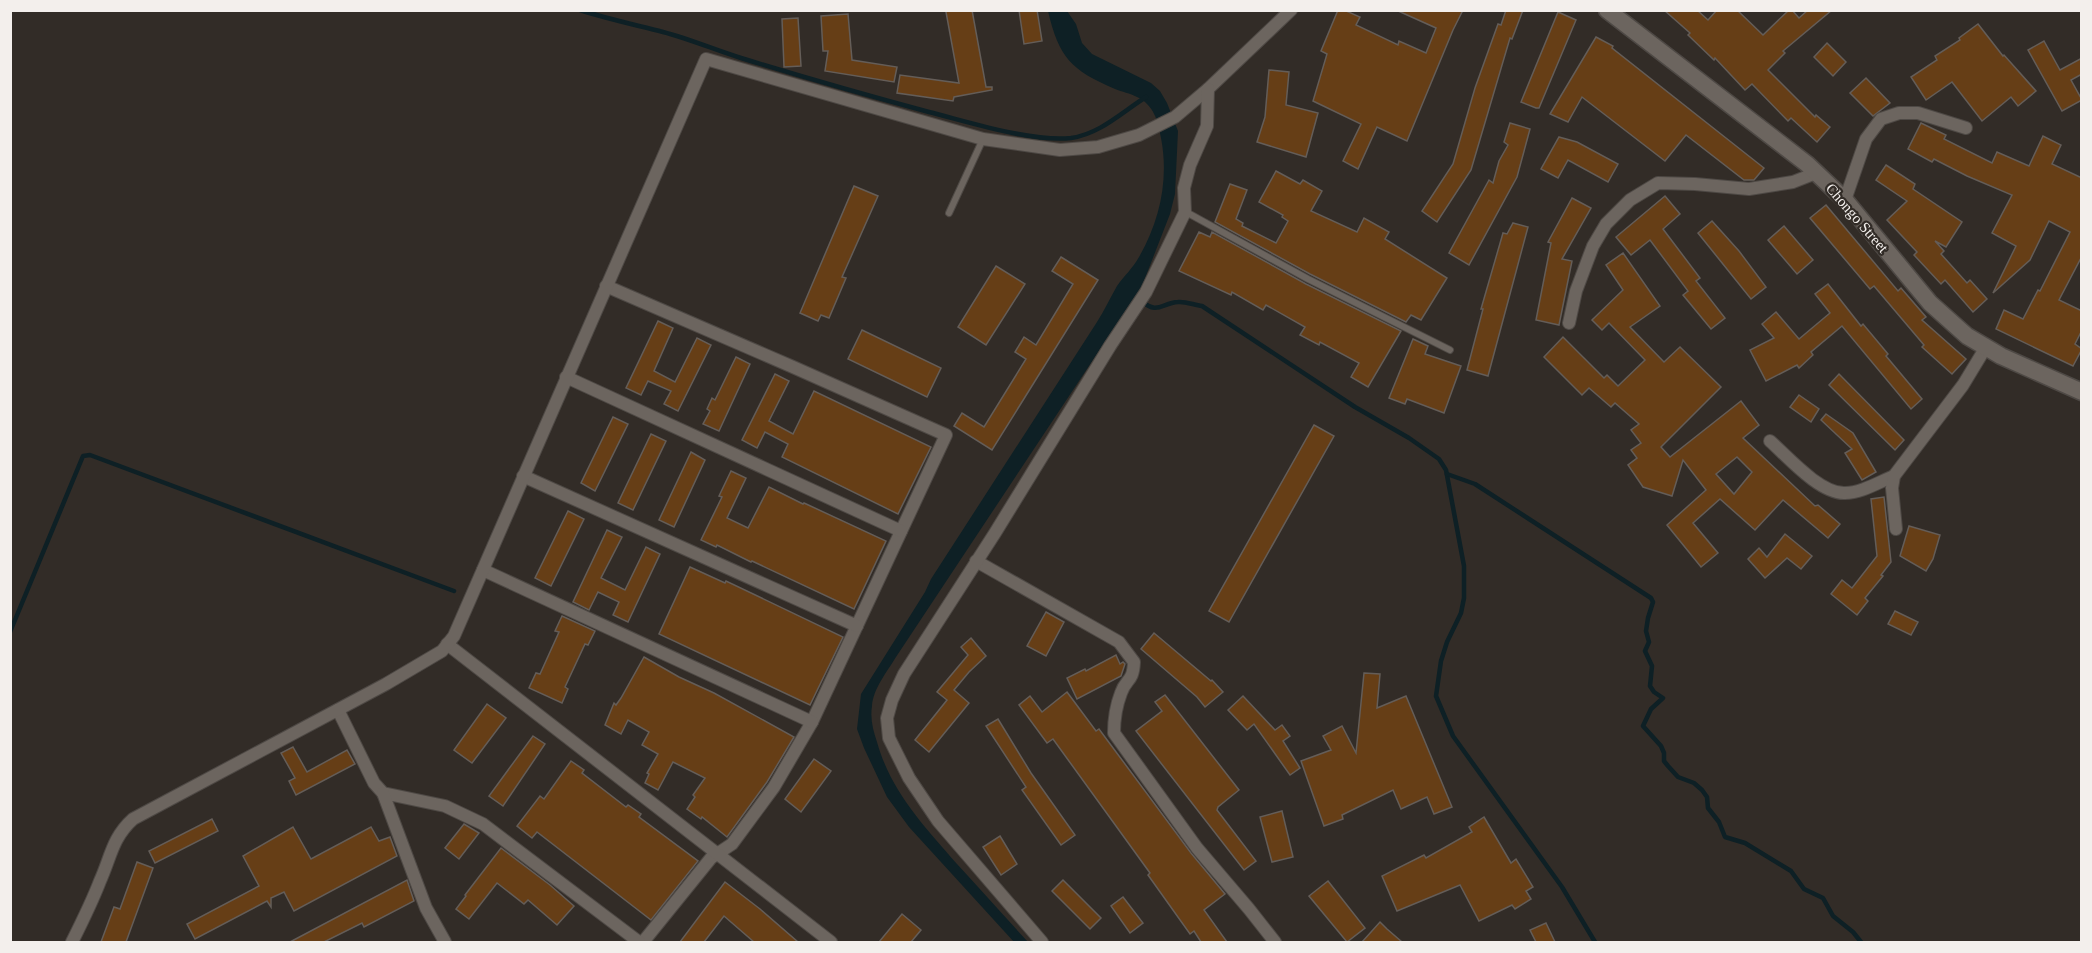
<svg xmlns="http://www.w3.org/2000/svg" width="2092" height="953" font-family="'Times New Roman',serif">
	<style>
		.water { fill: #0e2025 }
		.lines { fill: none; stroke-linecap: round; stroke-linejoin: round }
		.stream { stroke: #0e2025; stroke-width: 4.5 }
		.building { fill: #663e16; stroke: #645d58; stroke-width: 1.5; fill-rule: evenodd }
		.lane-casing { stroke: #4e4945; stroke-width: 8 }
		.street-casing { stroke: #4e4945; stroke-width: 14 }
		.secondary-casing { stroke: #4e4945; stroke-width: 19 }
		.lane { stroke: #6c655f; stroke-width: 6 }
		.street { stroke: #6c655f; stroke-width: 12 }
		.secondary { stroke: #6c655f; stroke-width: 16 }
		.labels { text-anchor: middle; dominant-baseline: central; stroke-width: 4.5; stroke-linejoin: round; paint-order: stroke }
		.street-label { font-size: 15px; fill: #f3efec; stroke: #322c27 }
	</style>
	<rect width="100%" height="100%" fill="#322c27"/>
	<path class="water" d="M1048,11H1067L1076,24L1082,43L1092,54L1151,83L1160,91L1167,103L1178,131L1175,194L1170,214L1142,286L896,657C887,672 873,689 872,706C870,719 873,730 877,742C891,792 924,826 957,864C981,890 1004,916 1028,942H1014L909,827L887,797L864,748L857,729L861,694L925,592L931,579L1097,322C1104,311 1110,298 1117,286C1124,276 1133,268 1139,257C1160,221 1169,179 1161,138C1158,121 1154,105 1137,97C1130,93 1122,92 1115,89C1071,70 1059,58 1048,11Z"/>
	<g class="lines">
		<g class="stream">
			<path d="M580,10C608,19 636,25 663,32C690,39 715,50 741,58C803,77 866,95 929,112C969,122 1031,142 1071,138C1100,134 1122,112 1146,97"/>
			<path d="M1142,301C1157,315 1162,303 1178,302C1185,301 1194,305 1202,306L1355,407L1409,438L1439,459L1446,470L1464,566V598L1461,613L1447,642L1441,661L1436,696L1453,736L1562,887L1595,942"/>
			<polyline points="1447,474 1475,484 1651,598 1653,602 1648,618 1646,631 1649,642 1645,651 1652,666 1650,686 1654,692 1663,698 1651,709 1643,726 1661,746 1664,753 1664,761 1668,766 1678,777 1694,783 1702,790 1707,797 1708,808 1719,822 1725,837 1745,843 1791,871 1804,889 1823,898 1833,916 1853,932 1861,942"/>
			<polyline points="10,632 83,456 90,455 454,591"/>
		</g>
	</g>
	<g class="building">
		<polygon points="948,10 972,10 986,87 992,87 992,90 954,97 953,101 897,93 900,75 959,83 946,12"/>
		<polygon points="1019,10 1037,10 1042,41 1024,44"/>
		<polygon points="1338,10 1344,10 1360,17 1356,25 1398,45 1399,41 1426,53 1436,28 1396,10 1463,10 1453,30 1407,141 1377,127 1358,169 1343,161 1361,124 1313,101 1327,54 1321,51"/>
		<polygon points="1506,10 1523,10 1512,39 1510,38 1471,170 1437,222 1422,211 1453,164 1475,88 1498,24 1501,25"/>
		<polygon points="1664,10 1697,10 1708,20 1717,10 1737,10 1763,35 1789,10 1792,10 1799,18 1808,10 1832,10 1783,51 1785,53 1768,70 1815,117 1816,115 1830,127 1817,142 1791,118 1788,121 1752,84 1745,90 1715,58 1714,60 1688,35 1690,33"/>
		<polygon points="1558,12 1576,20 1539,108 1536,108 1521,102"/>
		<polygon points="848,14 852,60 897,67 894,82 825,71 828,51 823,51 821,16"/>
		<polygon points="798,18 801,66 784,67 782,19"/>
		<polygon points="1978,24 2003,56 2004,55 2036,91 2018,106 2011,97 1982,121 1952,82 1926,100 1911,77 1937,60 1935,56 1960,40 1959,38"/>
		<polygon points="1596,37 1613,46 1612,48 1764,168 1754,180 1744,180 1686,135 1665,161 1582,97 1568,122 1550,114"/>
		<polygon points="2044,41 2060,70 2082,58 2082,74 2071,80 2082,100 2062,111 2028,50"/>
		<polygon points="1827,43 1846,62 1833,76 1814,57"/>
		<polygon points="1269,70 1289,72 1286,105 1318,113 1306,157 1257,142 1265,117"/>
		<polygon points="1866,78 1890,103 1873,116 1850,93"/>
		<polygon points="1510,123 1530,129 1517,177 1469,265 1449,253 1489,180 1493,183 1499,161 1508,145 1504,142"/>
		<polygon points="1921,123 1946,135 1944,139 1992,163 1997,152 2029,166 2043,136 2061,145 2052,164 2082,178 2082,256 2059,300 2082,311 2082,330 2075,344 2082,349 2073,366 1996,329 2004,310 2023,319 2038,290 2040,291 2070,232 2049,221 2030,260 1993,293 2016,246 1992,233 2012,195 1967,176 1934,159 1932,162 1908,149"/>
		<polygon points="1559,137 1577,142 1618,164 1608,182 1568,160 1558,178 1541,169"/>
		<polygon points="1886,165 1915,184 1913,189 1962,222 1946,247 1935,241 1944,251 1941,254 1967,283 1970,280 1987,299 1973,312 1945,280 1941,284 1914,255 1917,252 1887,220 1907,201 1876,180"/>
		<polygon points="1276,171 1300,184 1303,180 1322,191 1311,211 1357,232 1364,218 1389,232 1385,239 1447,278 1421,320 1411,315 1406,322 1310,274 1215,222 1230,184 1247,190 1236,219 1243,223 1242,226 1276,243 1288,221 1282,217 1283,215 1259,202"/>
		<polygon points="854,186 878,196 842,277 846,278 829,318 821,315 818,321 800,313"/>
		<polygon points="1665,196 1680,214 1663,229 1700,278 1696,281 1725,318 1711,329 1683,295 1688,291 1650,240 1631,255 1616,237"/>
		<polygon points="1572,198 1591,208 1562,259 1572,261 1559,325 1536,320 1551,243 1548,242"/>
		<polygon points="1826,205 1898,291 1901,288 1926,317 1922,320 1966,359 1952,374 1922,347 1924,345 1874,286 1870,289 1810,218"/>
		<polygon points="1712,221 1739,251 1766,287 1751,299 1698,233"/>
		<polygon points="1513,223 1528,227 1488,376 1467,370 1483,309 1481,309 1503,233 1507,234"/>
		<polygon points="1784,226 1813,260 1797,274 1768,240"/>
		<polygon points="1199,232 1210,237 1212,232 1306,284 1401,331 1368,387 1351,377 1359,363 1320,342 1319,345 1300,335 1305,327 1266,305 1263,310 1232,292 1231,295 1179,271"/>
		<path d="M1623,253L1660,306L1630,327L1664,362L1680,347L1721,387L1661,447L1670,457L1741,401L1759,425L1743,438L1815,506L1818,505L1840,524L1828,538L1783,500L1755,530L1720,499L1693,523L1718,553L1701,567L1667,525L1706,490L1683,460L1672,496L1643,487L1628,465L1637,458L1631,450L1641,443L1631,430L1639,424L1615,403L1611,407L1589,388L1582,395L1544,357L1563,337L1604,378L1607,375L1618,386L1645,360L1609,323L1602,330L1592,320L1623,290L1606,265ZM1737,457L1752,472L1734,494L1716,474Z"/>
		<polygon points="1061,257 1098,280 992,450 954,426 962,413 984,427 1026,359 1015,352 1024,337 1036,345 1073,284 1052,271"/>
		<polygon points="996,266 1025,284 986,345 958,327"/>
		<polygon points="1828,284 1861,326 1863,324 1888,354 1886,356 1922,399 1911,409 1842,326 1811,352 1813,355 1799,368 1797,365 1766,381 1750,350 1774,338 1762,324 1776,312 1799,339 1830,313 1815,294"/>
		<polygon points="658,321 673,328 654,371 675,382 697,338 711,345 678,411 664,404 671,391 648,381 641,395 626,388"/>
		<polygon points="862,330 941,368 927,397 848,359"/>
		<polygon points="1413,339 1428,346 1425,354 1461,366 1444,413 1407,399 1405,404 1389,398"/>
		<polygon points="736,357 750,364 719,431 703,424 710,411 707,409 712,398 715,400"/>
		<polygon points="775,374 789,381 769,421 793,434 814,391 931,447 898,514 782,457 788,444 765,432 757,448 742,440"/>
		<polygon points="1839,374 1904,440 1895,450 1829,385"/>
		<polygon points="1799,395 1819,409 1811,422 1790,407"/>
		<polygon points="1826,414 1853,433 1876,472 1862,480 1845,453 1852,449 1821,420"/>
		<polygon points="613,417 628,424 595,491 581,483"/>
		<polygon points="1314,425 1334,436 1229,622 1209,611"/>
		<polygon points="651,434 666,441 633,510 618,503"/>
		<polygon points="691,452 705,460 674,527 659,520"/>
		<polygon points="731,471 746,478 727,518 748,528 769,487 803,504 804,503 886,541 854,609 752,561 751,562 717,545 716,547 701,540 722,497 719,496"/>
		<polygon points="1884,497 1891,562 1881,575 1883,576 1865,598 1868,601 1857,615 1831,594 1842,580 1852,588 1877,556 1871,499"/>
		<polygon points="568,511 584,519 551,586 535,578"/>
		<polygon points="1909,526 1940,535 1933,559 1926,571 1900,556"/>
		<polygon points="607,530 622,537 601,578 625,590 646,547 660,554 628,622 613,615 619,602 598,592 589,610 573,602"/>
		<polygon points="1785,534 1812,556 1801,569 1787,558 1765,578 1748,559 1759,548 1767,557"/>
		<polygon points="690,567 725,583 726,581 843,637 810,705 659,634"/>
		<polygon points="1895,611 1918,622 1911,635 1888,624"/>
		<polygon points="1046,612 1064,622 1046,656 1027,646"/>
		<polygon points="562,616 595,631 588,645 585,644 565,687 568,689 562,703 529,688 536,673 540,674 559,632 555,631"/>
		<polygon points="1154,633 1211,681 1212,680 1223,692 1205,707 1197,697 1141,649"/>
		<polygon points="971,638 986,656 969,672 954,690 969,703 929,752 915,740 947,700 937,692 968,655 961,647"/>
		<polygon points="1116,655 1120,664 1123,662 1125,664 1121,676 1077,699 1067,678 1085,669 1086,671"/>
		<polygon points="644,657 679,677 714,693 794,737 767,782 727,837 702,817 701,819 687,809 695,797 693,795 705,778 673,762 658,790 645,783 649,774 647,773 658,754 642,745 649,732 628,720 621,734 605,725 614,703 616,705 621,698"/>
		<polygon points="1364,673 1380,674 1377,708 1406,696 1452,807 1434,814 1427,797 1401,809 1393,790 1342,815 1343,819 1324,826 1301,761 1331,750 1323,736 1342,726 1356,753"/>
		<polygon points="1067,692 1096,731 1099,729 1191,853 1225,894 1204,910 1227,942 1201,942 1194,931 1190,934 1148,875 1150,873 1053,739 1047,743 1019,705 1030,696 1042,712"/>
		<polygon points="1165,695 1239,790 1218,807 1217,810 1256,861 1244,870 1136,731 1162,711 1155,702"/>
		<polygon points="1243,696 1275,730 1282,725 1290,736 1283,741 1300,768 1290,775 1254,724 1247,730 1228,710"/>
		<polygon points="487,704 506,718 472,763 454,750"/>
		<polygon points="998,719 1031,773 1075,835 1061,845 1022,790 1026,787 986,726"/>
		<polygon points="533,736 545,744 503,806 489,796"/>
		<polygon points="293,747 307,772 347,750 355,764 296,795 289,781 295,778 281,753"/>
		<polygon points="814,759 831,771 801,812 785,799"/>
		<polygon points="571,761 584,770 582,773 626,807 628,805 641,814 639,817 698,861 651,920 537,832 532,838 517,826 540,796 544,799"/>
		<polygon points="1282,811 1293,857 1272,862 1260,817"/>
		<polygon points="1484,817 1511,863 1516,859 1533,887 1526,891 1531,899 1515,909 1512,905 1479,921 1460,885 1397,911 1382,876 1424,855 1426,858 1472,832 1469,827"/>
		<polygon points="212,819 218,831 155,863 149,851"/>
		<polygon points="464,824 479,833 459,859 445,848"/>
		<polygon points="293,827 311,859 371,827 379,841 390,837 397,856 294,911 284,892 271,898 271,907 267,901 195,939 187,924 259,886 243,856"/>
		<polygon points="1000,836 1017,864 1001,875 983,847"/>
		<polygon points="501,848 550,885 574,906 557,925 528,900 524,904 497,883 469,919 456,909 466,896 465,895"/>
		<polygon points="137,862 153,868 126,942 101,942 114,907 120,909"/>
		<polygon points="407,880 414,901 364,927 362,923 324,942 290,942"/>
		<polygon points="1063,880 1101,918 1090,929 1052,891"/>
		<polygon points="1328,881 1365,928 1347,942 1309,896"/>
		<polygon points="725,882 760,909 798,942 754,942 724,916 704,942 680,942"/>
		<polygon points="1123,897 1143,923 1130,933 1111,906"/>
		<polygon points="902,914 921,930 911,942 879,942"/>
		<polygon points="1380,922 1387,929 1402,942 1362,942"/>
		<polygon points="1546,923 1555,942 1536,942 1530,930"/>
	</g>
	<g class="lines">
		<g class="lane-casing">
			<g id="lane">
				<polyline points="1186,212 1308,279 1450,350"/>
				<polyline points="949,213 983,139"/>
			</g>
		</g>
		<g class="street-casing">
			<g id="street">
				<polyline points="1845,200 1866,139 1881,119 1899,113 1918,113 1966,128"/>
				<polyline points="606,286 793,367 946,435 812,722 774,787 732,844 711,858 643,942"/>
				<polyline points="1569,323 1576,291 1593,246 1606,224 1630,200 1658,183 1695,184 1749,189 1793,182 1816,173"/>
				<polyline points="566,377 901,531"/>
				<path d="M1770,441C1788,457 1820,494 1845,493C1861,493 1879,482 1894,476"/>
				<polyline points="523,476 857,626"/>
				<polyline points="1896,529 1892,488 1894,476 1963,385 1986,347"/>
				<path d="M976,561L1119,642L1134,662C1133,683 1126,678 1121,693C1116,706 1114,719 1114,733L1197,848L1249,909L1275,942"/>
				<polyline points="483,570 812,722"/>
				<polyline points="447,644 831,942"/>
				<polyline points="338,710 374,783 383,793 445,806 483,824 639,942"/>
				<polyline points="383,793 426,908 445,942"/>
				<path d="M72,942C82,922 92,902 100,881C111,857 112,838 133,819L386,684L442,651L454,636L706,59L983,139L1060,150L1098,147L1139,135L1175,117L1208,89L1291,10"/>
				<polyline points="1042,942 938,821 909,778 889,738 887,718 892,700 904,674 995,533 1110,346 1146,292 1185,212 1184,188 1190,165 1207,126 1208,89"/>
			</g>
		</g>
		<g class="secondary-casing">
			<polyline id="secondary" points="1607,10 1807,164 1845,200 1930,303 1967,336 2001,356 2082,392"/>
		</g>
		<use href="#lane" class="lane"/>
		<use href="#street" class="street"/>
		<use href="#secondary" class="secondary"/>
	</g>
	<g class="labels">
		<g class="street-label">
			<text transform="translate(1857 218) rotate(49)">Chongo Street</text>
		</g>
	</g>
	<rect width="2092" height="953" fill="none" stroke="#f3efec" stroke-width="24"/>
</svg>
